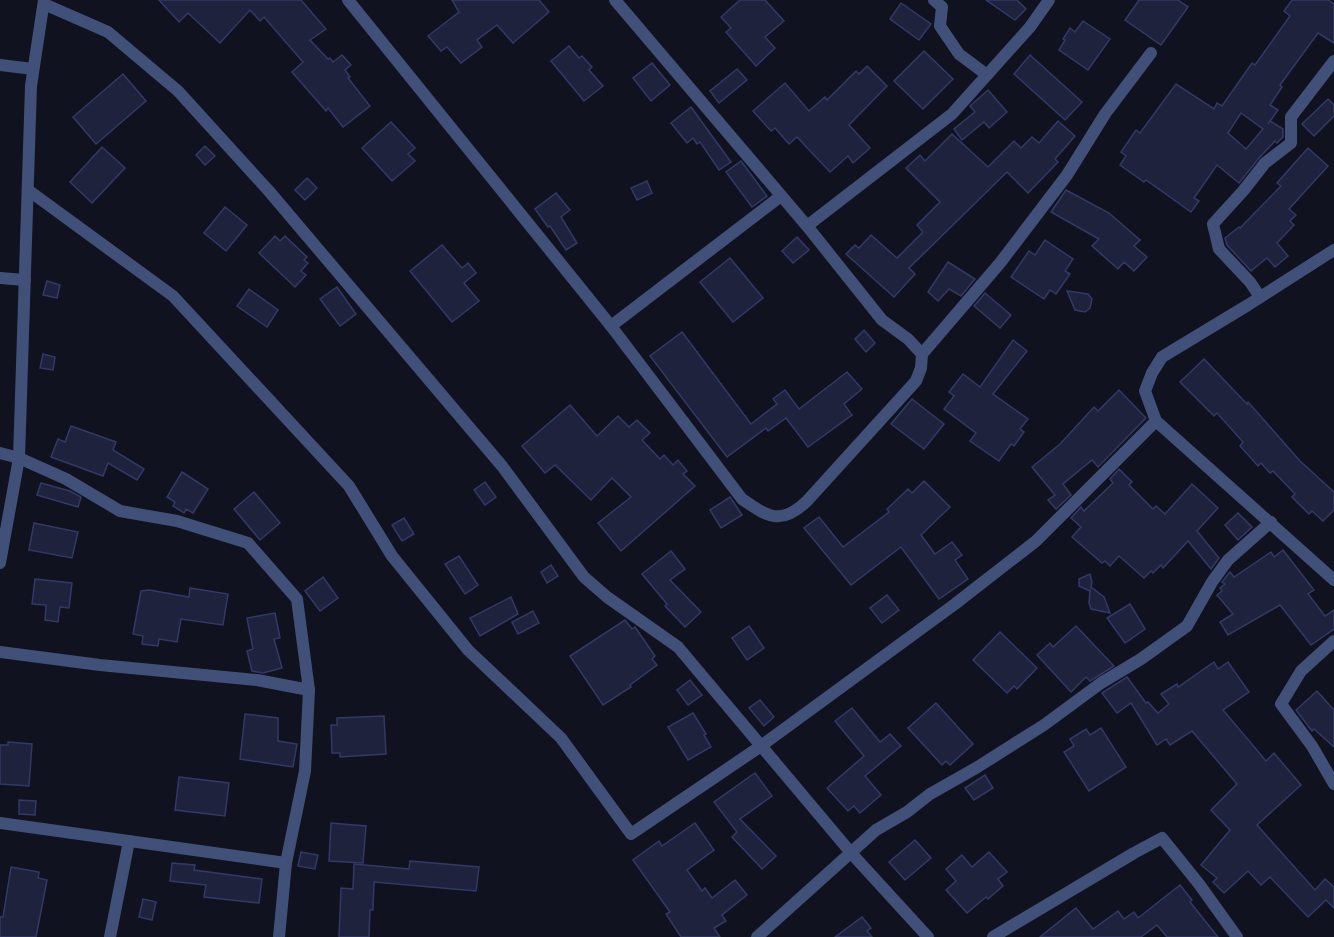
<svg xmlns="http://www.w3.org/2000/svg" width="1334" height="937" font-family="'Golos Text',sans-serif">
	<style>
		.building { fill: #1e223d; stroke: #333966; stroke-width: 1.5; fill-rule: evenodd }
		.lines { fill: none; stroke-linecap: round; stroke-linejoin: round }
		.street { stroke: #415078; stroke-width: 12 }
	</style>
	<rect width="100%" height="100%" fill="#10121f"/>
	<g class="building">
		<polygon points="159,0 301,0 326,29 310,40 328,59 330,58 333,62 342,55 351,65 345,70 350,77 348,78 370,106 343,127 328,108 326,111 292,72 303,62 264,17 260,21 250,10 220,43 188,13 179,22"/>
		<polygon points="452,0 539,0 549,12 513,43 497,25 477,40 482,47 461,63 447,47 441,51 428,36 459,12"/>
		<polygon points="740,0 765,0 784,21 765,37 775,48 756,66 726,32 731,28 721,17"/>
		<polygon points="986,0 1017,0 1026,9 1015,20"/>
		<polygon points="1139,0 1178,0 1188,7 1161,45 1125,20"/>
		<path d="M1292,0H1328L1334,4V43L1318,33L1280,85L1282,87L1270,105L1278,110L1268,124L1270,121L1283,129V137L1277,143L1275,141L1259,158L1239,183L1217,165L1194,198L1199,201L1191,212L1146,180L1144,182L1120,165L1126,156L1121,152L1136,130L1140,133L1176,84L1214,109L1217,103L1222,106L1252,63L1255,65L1290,16L1284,11ZM1241,113L1263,129L1246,149L1228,133Z"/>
		<polygon points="901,3 931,24 919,40 890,19"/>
		<polygon points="1083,21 1110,39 1088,70 1059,50 1065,40 1063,39 1070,28 1075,32"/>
		<polygon points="569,46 579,58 582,56 592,67 589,70 603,86 584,101 551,61"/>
		<polygon points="924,51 953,79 923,109 894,81"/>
		<polygon points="1030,55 1082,102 1065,120 1014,74"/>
		<polygon points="652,63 670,85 651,101 633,78"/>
		<polygon points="867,66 887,86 849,125 870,148 853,163 848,156 830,172 797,137 789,144 775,128 771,131 753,111 785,83 809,111 825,97 827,100 856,71 859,74"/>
		<polygon points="737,69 747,80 719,103 710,91"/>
		<polygon points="123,74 146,101 96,144 73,117"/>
		<polygon points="988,90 1007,112 989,128 984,122 962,140 954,129 975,112 970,106"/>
		<polygon points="1328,99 1334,105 1334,116 1314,136 1302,124"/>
		<polygon points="691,107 731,162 719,170 700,142 697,144 693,138 687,143 671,123"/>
		<polygon points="1058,121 1075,136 1055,159 1058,162 1028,193 1007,172 909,268 915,274 894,297 846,254 855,245 859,248 871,235 897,258 923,232 917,225 940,202 906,168 920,155 925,161 952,134 988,167 1014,141 1021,148 1032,137 1039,143"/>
		<polygon points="391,122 415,148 408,154 415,161 392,181 362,148"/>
		<polygon points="205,146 215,156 205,165 196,155"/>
		<polygon points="102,147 125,168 92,203 70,182"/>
		<polygon points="1308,148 1328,166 1289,209 1296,215 1290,221 1294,225 1277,243 1288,256 1275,267 1267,258 1251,271 1227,245 1225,238 1239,227 1240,228 1281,186 1277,183"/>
		<polygon points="741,161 767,196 752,207 726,172"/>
		<polygon points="307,178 317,188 305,200 295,190"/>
		<polygon points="647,181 652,193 637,200 631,188"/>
		<polygon points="1066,190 1109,213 1140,240 1134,246 1147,257 1134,271 1124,262 1118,269 1092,246 1099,239 1051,212"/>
		<polygon points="556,193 570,210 561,217 577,243 566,250 550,226 548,227 535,209"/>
		<polygon points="225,207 247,225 226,251 204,233"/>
		<polygon points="275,236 280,241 285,236 307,257 304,260 308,263 301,271 306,275 295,287 259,253"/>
		<polygon points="797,237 809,250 793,263 782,251"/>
		<polygon points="1045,240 1073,259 1065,271 1070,274 1056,294 1050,290 1044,299 1011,277 1029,251 1035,255"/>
		<polygon points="442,245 462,268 468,263 476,273 464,283 479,301 452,322 410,271"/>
		<polygon points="730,258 763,298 733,322 700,282"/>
		<polygon points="948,262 975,279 961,296 949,289 938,301 928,292"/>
		<polygon points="47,281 60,285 57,298 43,295"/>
		<polygon points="337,287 356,314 340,326 320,299"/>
		<polygon points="249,289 278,310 267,327 237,306"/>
		<polygon points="1067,291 1088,294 1092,299 1090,308 1085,312 1075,310"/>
		<polygon points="985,293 1011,315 1000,328 974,306"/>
		<polygon points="864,330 875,343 866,352 855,339"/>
		<polygon points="682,332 751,424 777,404 773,399 785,390 799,409 847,372 862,389 844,404 852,415 808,447 786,418 768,431 766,428 727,457 650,356"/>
		<polygon points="1013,340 1027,351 993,394 1028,419 1020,429 1024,432 1014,446 1011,444 999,461 970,441 976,433 944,409 954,396 949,392 963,374 980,387"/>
		<polygon points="43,354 55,357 53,370 40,368"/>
		<polygon points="1204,359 1247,404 1248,402 1300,461 1334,492 1334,510 1323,521 1312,511 1309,514 1292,497 1295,494 1273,471 1270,473 1261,463 1258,466 1240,446 1243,442 1217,413 1214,416 1180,382"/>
		<polygon points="1119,390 1146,418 1098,467 1092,460 1063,484 1071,495 1056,509 1048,500 1055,495 1032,467 1060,444 1094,407 1098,411"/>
		<polygon points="912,399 944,424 924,449 891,424"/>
		<polygon points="570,405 597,436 618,416 629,427 637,420 650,433 642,440 660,459 664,455 673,465 678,460 687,471 683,474 695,486 621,551 598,523 631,497 612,478 591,500 555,465 545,473 522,446"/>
		<polygon points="71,426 116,442 113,450 144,469 137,480 108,463 103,476 51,457 58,439 65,442"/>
		<polygon points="1119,469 1132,482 1129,485 1153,509 1156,506 1165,514 1192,484 1218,508 1197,531 1219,558 1211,569 1188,541 1163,568 1161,565 1153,573 1151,571 1144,578 1119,556 1110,566 1105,561 1102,563 1072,537 1081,527 1071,518 1081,507 1084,511 1113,483 1110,479"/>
		<polygon points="182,472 208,489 193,513 186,509 184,513 173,506 175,502 167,497"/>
		<polygon points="924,481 950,507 921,535 935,554 952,542 962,555 955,560 968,579 939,599 901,547 851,585 804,528 819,517 843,547 889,512 887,509 908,489 912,493"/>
		<polygon points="485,482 496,497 485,505 474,490"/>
		<polygon points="41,483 70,491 81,497 78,507 37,495"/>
		<polygon points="254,492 280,523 260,540 234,509"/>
		<polygon points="730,497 742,515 721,528 710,510"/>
		<polygon points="1238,513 1252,527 1238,540 1225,525"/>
		<polygon points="404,518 414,534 402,541 392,525"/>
		<polygon points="34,523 78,532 72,558 29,550"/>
		<polygon points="1283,550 1314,590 1308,594 1325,616 1334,610 1334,629 1311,645 1280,605 1228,635 1220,622 1233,614 1217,595 1222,591 1220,588 1225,584 1222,582 1230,572 1234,577 1271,552 1274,557"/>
		<polygon points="671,551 685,569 670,580 701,612 685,627 665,606 667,604 642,574"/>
		<polygon points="459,556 478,585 465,594 445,564"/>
		<polygon points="551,565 558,576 547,583 541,572"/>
		<polygon points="1090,574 1092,582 1091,587 1104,597 1110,613 1091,609 1089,603 1090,589 1090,591 1079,586 1079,579"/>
		<polygon points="323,577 338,598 320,611 305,591"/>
		<polygon points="35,579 72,583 69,608 60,607 58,622 45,620 46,605 32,604"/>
		<polygon points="190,588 228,594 223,625 181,619 177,642 159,639 158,646 142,644 143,636 133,634 141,591 149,590 189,597"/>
		<polygon points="887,595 899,610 882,623 870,608"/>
		<polygon points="511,597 518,614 480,636 470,618"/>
		<polygon points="1130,604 1145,629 1125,643 1107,618"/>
		<polygon points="533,611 539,623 518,634 512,622"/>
		<polygon points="275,613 280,638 274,639 282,668 263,673 252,671 247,651 253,649 247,618"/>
		<polygon points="625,620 632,629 635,627 655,656 652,659 657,665 630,685 631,687 603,705 570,656"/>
		<polygon points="749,626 764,648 747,660 732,638"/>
		<polygon points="1076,626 1114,666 1090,681 1086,677 1071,692 1037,655 1050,643 1053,647"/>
		<polygon points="1000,632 1037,668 1017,689 1014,686 1007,693 973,660"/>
		<polygon points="1214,662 1218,669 1228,662 1249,692 1223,710 1266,761 1274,753 1301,785 1257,825 1315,890 1325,879 1334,887 1334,908 1326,900 1308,917 1270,877 1261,885 1248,871 1224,893 1213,882 1217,878 1201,865 1230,830 1211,810 1237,784 1192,731 1170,745 1166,739 1157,745 1131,703 1117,713 1102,693 1127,677 1146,703 1148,702 1158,713 1169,704 1161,694 1177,684 1178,687"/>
		<polygon points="690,680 702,695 688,705 677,690"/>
		<polygon points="1317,691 1334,710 1334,747 1314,729 1312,731 1296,710"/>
		<polygon points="760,700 774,717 764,726 749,708"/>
		<polygon points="936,703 973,744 950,765 946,761 942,765 908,728"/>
		<polygon points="852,708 880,742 890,734 901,746 865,776 881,795 860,813 854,806 848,811 827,788 864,756 835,721"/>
		<polygon points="693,713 706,734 704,735 711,747 688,760 668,727"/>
		<polygon points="245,714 278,718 278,741 297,744 293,767 240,759"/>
		<polygon points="384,716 386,754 340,757 340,753 332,753 331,725 337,725 337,718"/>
		<polygon points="1101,728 1126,767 1089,791 1064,752 1074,746 1070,739 1086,729 1090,735"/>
		<polygon points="8,742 32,744 29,786 0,784 0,745 8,745"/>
		<polygon points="755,773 772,796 740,819 776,856 762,869 732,837 737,832 714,802"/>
		<polygon points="985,775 993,788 974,800 965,788"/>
		<polygon points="179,777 229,783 225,816 175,810"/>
		<polygon points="19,800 36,801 35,815 19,814"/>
		<polygon points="331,823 366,826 363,863 329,861"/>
		<polygon points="695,823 714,850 687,870 702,891 705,888 712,898 735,880 747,895 722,915 726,921 714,928 720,937 681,937 666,914 670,912 633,860 659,841 662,846"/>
		<polygon points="915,840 931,858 905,880 889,862"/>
		<polygon points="301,852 318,855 315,869 298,866"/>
		<polygon points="989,852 1007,872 998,879 1003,886 988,899 986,897 967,913 946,890 956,881 946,869 962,855 972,867"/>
		<polygon points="410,861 479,867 476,891 374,882 373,910 370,910 369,937 339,937 341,888 353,889 354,864 409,869"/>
		<polygon points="172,863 195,865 194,870 262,879 259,903 204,897 206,885 170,881"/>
		<polygon points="11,867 39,872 38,878 47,880 36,937 0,937 0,917 3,917"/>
		<polygon points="1180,885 1192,900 1190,902 1218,937 1167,937 1157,925 1141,937 1040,937 1076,908 1093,929 1118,911 1124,919 1134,912 1138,918"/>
		<polygon points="143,899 156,902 152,920 139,917"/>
		<polygon points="862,917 871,928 867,931 872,937 835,937"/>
	</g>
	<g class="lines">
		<g class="street">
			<path d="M348,0L611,326L742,499C768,517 781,526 807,501L916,381L921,368L922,354L908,339L882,320L807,226L615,0"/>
			<polyline points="934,0 942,7 940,26 959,54 987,75"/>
			<polyline points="44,4 108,32 178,91 268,190 502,466 584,577 607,597 678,647 852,854 928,937"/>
			<polyline points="0,65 33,69"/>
			<polyline points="28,190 173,296 349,486 392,556 468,650 561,738 631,834 761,746 955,604 1036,541 1156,421"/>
			<polyline points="807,226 952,114 1030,27 1049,0"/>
			<polyline points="1334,250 1248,305 1162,357 1152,373 1145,391 1156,421 1334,580"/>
			<polyline points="0,278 25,280"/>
			<polyline points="1260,297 1250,282 1219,249 1213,224 1243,191 1265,163 1291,143 1291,117 1334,61"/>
			<polyline points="611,326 781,196"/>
			<polyline points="922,354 1000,263 1067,175 1105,114 1151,53"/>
			<polyline points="0,453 19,458 66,479 120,511 177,521 248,543 297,599 309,690 305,771 286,863 279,937"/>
			<polyline points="0,563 19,458 31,86 44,0"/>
			<polyline points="1334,641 1301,671 1281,704 1312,746 1334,784"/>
			<polyline points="0,652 100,665 257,680 309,690"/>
			<polyline points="0,823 286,863"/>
			<polyline points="110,937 129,841"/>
			<polyline points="757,937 876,830 907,812 930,794 976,768 1044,725 1101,683 1141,659 1187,626 1212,582 1228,560 1271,522"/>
			<polyline points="993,937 1134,853 1162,838 1199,884 1237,937"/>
		</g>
	</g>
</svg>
